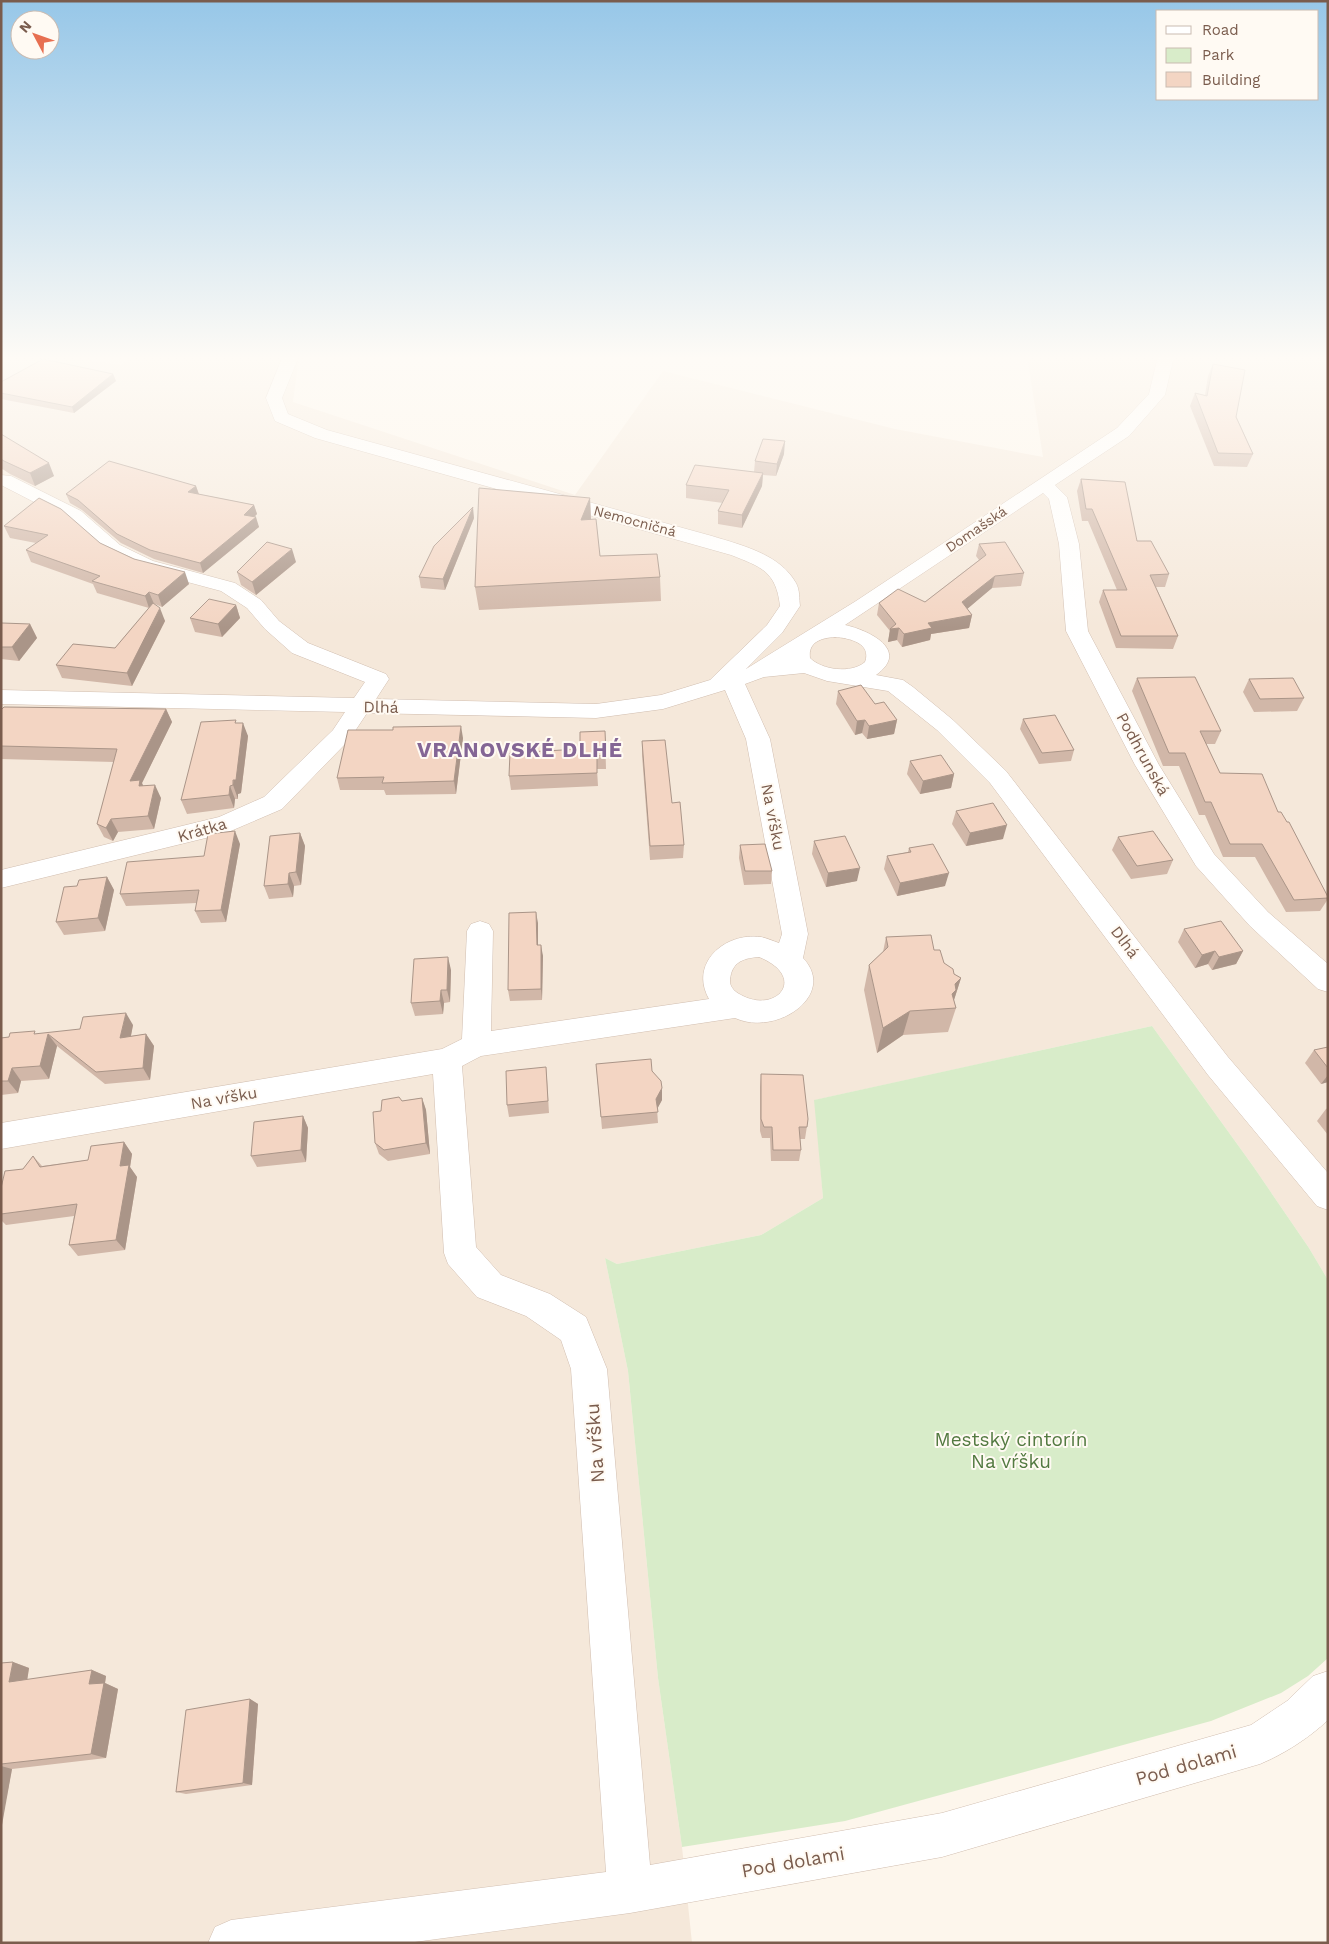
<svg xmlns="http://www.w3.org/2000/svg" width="1329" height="1944" font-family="'Work Sans',sans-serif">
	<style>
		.residential { fill: #f5e8da }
		.green { fill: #d8ecc9 }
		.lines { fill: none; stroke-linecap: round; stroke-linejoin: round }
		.minor-casing { stroke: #d1beb0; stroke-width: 1 }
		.minor { fill: #fff; fill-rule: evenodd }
		.wall { fill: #d1b7a8 }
		.shaded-wall { fill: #aa9588 }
		.building { fill: #f3d5c3; stroke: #aa9588 }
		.labels { text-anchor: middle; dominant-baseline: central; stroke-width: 4; stroke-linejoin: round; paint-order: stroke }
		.far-street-label { font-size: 14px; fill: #7a5c4d; stroke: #fffaf3 }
		.street-label { font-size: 16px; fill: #7a5c4d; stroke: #fffaf3 }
		.near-park-label { font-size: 19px; fill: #537a41; stroke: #fffaf3 }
		.near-street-label { font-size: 19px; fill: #7a5c4d; stroke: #fffaf3 }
		.district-label { font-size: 21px; font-weight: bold; letter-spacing: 1px; fill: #846695; stroke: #fffaf3 }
	</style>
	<rect width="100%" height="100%" fill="#fdf6ec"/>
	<polygon class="residential" points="1,356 56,356 121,365 132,356 299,356 293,402 575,495 663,371 895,429 1043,457 1027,356 1328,356 1328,1280 1309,1248 1253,1166 1152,1026 815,1100 823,1198 761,1235 617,1264 605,1258 628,1371 658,1678 682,1847 692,1943 1,1943"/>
	<polygon class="green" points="1152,1026 1253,1166 1309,1248 1328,1280 1328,1658 1308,1676 1281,1693 1211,1721 845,1821 682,1847 658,1678 628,1371 605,1258 617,1264 761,1235 823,1198 814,1100"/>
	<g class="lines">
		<g class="minor-casing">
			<path id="minor" d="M283,356H299L282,398L288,414L327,430L712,536C741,545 780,554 796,583C800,590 799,599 800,606L782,633L746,669L856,601L1117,428L1149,394L1158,356H1174L1165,395L1129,436L1055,485L1067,497L1079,544L1088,631L1159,765L1214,854L1268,912L1328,964V992L1318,989L1250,926L1196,866L1135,765L1066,631L1059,544L1049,499L1043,493L845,625C868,630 911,650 876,675L903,680L913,687L953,720L1006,771L1228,1057L1328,1173V1210L1317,1206L1208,1075L990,783L937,730L888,691L827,681L804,673L764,677L745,684L770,739L808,934L803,958C838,995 776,1037 735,1018L481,1056L462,1066L476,1247L501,1275L550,1294L586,1317L607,1369L650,1865L942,1813L1251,1725L1287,1701L1313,1676L1328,1671V1720C1309,1738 1284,1754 1260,1764L942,1857L630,1913L407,1943H208L215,1927L231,1920L606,1872L571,1369L561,1340L526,1316L477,1297L448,1264L444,1253L433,1074L1,1149V1123L442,1049L462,1039L467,931L471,924L480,921L489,924L493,931L491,1031L709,999C689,964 724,932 761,937C767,938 773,941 779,943L782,934L746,739L725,690L663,709L596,718L367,713L349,740L282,809L226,833L1,888V870L219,817L264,797L333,730L345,712L1,704V690L354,698L365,682L292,653L265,629L247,608L221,591L139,569L106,553L67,519L1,485V475L11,476L81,511L120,545L153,561L235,583L261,600L279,621L308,643L386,674L389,679L376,699L596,704L661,695L710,680L767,625L780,606C776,571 761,567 731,555L315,438L275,421L266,398ZM835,637C849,638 872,643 865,662C851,674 822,670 810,658C808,642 821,638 835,637ZM759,957C808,977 777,1013 743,996C737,993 732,990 730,983C730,964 741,958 759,957Z"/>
		</g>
		<use href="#minor" class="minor"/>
	</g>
	<g class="wall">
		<polygon points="1213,364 1253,454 1247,467 1214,466 1190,406 1195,393 1205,395 1208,376"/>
		<polygon points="113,374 116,381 74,413 1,399 1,382"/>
		<polygon points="1,434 54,476 35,486 10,474 1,468"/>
		<polygon points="784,454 776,476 763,475 762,486 742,528 718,524 718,511 723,503 686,498 686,485 754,472 755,461"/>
		<polygon points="1081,479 1137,541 1169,574 1165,587 1156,587 1178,636 1173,649 1116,648 1099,602 1103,590 1117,590 1088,521 1082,521 1077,491"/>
		<polygon points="196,486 199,494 254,505 257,514 254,517 259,527 203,573 154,559 121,543 82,510 70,503 66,494"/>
		<polygon points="590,498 591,519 600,556 660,577 661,601 479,610 475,587"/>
		<polygon points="474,518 445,590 421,588 419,577"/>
		<polygon points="4,526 100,543 189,584 162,607 155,604 165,621 132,686 62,678 56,665 115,648 149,608 97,593 93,584 31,562 26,550 36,543 10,538"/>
		<polygon points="979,544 1024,573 1021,586 992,588 967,609 972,615 969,628 931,634 930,640 902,647 897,640 888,642 890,631 877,615 879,603 925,602 979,560 976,556"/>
		<polygon points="296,562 256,595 241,585 237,572"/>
		<polygon points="236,605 240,618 222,637 195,632 190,618"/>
		<polygon points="1,624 30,624 37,638 19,661 1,659"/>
		<polygon points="1137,678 1221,731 1215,744 1206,744 1220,773 1278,812 1287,822 1328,897 1328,899 1320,911 1286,912 1255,857 1223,857 1205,815 1199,815 1179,766 1163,766 1132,691"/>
		<polygon points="1249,679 1304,698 1297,711 1254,712 1243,692"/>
		<polygon points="838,691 875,704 897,720 894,734 867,739 862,733 855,735 836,704"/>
		<polygon points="166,709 172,722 142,783 143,786 161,798 154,829 118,832 113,841 104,837 97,824 114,762 1,759 1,710"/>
		<polygon points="1023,719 1074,750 1071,761 1039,764 1020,729"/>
		<polygon points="238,723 248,736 241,793 238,794 238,799 235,799 234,808 187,814 181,800"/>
		<polygon points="605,731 606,769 597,769 598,786 511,790 509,776 580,749"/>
		<polygon points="463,738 456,794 386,795 384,790 340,790 337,778"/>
		<polygon points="642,741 672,803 684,845 683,858 650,860 642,755"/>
		<polygon points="910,761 954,774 951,788 920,794 907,774"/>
		<polygon points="956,811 1003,839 966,846 952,824"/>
		<polygon points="300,833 305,846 301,885 294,886 293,897 269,899 264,886"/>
		<polygon points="1118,837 1173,860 1167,874 1131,879 1112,850"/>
		<polygon points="814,841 857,881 826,887 812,854"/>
		<polygon points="240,844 226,922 201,923 195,911 197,903 126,906 120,894 204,856"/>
		<polygon points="740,845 772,871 771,884 744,885 739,858"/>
		<polygon points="909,848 945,886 897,896 884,869 887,856 908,852"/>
		<polygon points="107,877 114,890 105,931 64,935 56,922 77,886"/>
		<polygon points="538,923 538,945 543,956 542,1000 510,1001 508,990"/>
		<polygon points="1184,929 1243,951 1236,964 1212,970 1208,964 1195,968 1178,942"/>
		<polygon points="886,937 934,950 944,963 954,974 961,978 954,1000 956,1008 948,1032 903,1035 877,1053 864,990 869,965 883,952"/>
		<polygon points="451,970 450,1002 444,1003 443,1014 415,1016 411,1003"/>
		<polygon points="133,1025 131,1036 146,1034 154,1046 150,1080 105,1084 57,1046 49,1079 21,1081 18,1093 1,1095 1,1038"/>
		<polygon points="1328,1047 1328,1082 1321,1084 1305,1063 1314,1050"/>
		<polygon points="596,1064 652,1071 662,1088 662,1100 657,1109 658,1123 602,1129"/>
		<polygon points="546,1067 547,1079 549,1113 509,1117 507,1105"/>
		<polygon points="761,1074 808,1119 805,1139 800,1139 801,1150 799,1161 771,1161 770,1138 762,1138 760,1131 760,1087"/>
		<polygon points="422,1098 426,1110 430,1154 388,1161 379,1154 375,1143 381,1111 402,1101"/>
		<polygon points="1328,1108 1328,1135 1317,1121 1326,1109"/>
		<polygon points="303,1116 308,1128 306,1162 257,1167 251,1156"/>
		<polygon points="124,1142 132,1154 130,1167 137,1177 125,1250 78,1256 69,1245 74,1216 6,1225 1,1220 1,1188 23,1169 33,1156 42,1166 88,1160"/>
		<polygon points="13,1662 29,1668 27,1680 92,1670 106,1676 105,1683 118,1689 106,1758 12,1769 1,1825 1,1663"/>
		<polygon points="250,1699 258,1704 252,1785 186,1794 176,1792"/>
	</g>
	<g class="shaded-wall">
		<polygon points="113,374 116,381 74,413 72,407"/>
		<polygon points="785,441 784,454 776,476 777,464"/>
		<polygon points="49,463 54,476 35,486 30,473"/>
		<polygon points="763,473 762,486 742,528 742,515"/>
		<polygon points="196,486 199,495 188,492"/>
		<polygon points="590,498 591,521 581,520"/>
		<polygon points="254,505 257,514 247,524 244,515"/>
		<polygon points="473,507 474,518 445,590 443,579"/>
		<polygon points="256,517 259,527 203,573 200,563"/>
		<polygon points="292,549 296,562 256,595 252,582"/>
		<polygon points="185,572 189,584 162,607 158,595"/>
		<polygon points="995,576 992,588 960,615 962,602"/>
		<polygon points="149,592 154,604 149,608 145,596"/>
		<polygon points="236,605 240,618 222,637 218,624"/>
		<polygon points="160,608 165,621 132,686 127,673"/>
		<polygon points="972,615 969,628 931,634 930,640 902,647 904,634 928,623"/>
		<polygon points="30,624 37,638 19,661 12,647"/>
		<polygon points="899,628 897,640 888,642 890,629"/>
		<polygon points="166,709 172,722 142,783 146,793 130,781"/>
		<polygon points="865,720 862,733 855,735 857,721"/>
		<polygon points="897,720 894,734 867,739 869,726"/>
		<polygon points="243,723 248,736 241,793 238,794 238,799 233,785"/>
		<polygon points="461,726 463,738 456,794 454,781"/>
		<polygon points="954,774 951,788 920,794 923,781"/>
		<polygon points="155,785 161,798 154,829 148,816"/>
		<polygon points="230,786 235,799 234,808 229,795"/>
		<polygon points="111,819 118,832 113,841 106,828"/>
		<polygon points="1007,825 1003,839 966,846 970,833"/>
		<polygon points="235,831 240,844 226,922 221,910"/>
		<polygon points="300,833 305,846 301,885 296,872"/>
		<polygon points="860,868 857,881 826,887 828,873"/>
		<polygon points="289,873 294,886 293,897 288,884"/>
		<polygon points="949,873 945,886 897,896 900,883"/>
		<polygon points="107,877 114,890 105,931 98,918"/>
		<polygon points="536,912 538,923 538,956 537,945"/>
		<polygon points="541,945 543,956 542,1000 541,989"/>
		<polygon points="1215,951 1208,964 1195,968 1202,955"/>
		<polygon points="1243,951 1236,964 1212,970 1219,957"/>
		<polygon points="448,957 451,970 450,1002 447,990"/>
		<polygon points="961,978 953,1003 948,1008 955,984"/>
		<polygon points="441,990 444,1003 443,1014 440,1001"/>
		<polygon points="910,1011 903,1035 877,1053 883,1028"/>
		<polygon points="126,1013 133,1025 128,1050 120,1038"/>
		<polygon points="48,1034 57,1046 49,1079 40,1066"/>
		<polygon points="146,1034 154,1046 150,1080 143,1068"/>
		<polygon points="12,1068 21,1081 18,1093 8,1081"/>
		<polygon points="1328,1075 1328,1082 1321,1084"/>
		<polygon points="662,1088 662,1100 656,1111 656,1099"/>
		<polygon points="422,1098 426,1110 430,1154 426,1143"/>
		<polygon points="303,1116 308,1128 306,1162 301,1150"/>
		<polygon points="124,1142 132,1154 130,1167 137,1177 125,1250 116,1240 120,1166"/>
		<polygon points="13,1662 29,1668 26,1688 9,1682"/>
		<polygon points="92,1670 106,1676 105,1683 118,1689 106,1758 91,1754 89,1684"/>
		<polygon points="250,1699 258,1704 252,1785 243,1783"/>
		<polygon points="1,1766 12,1769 2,1825 1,1825"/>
	</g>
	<g class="building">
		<polygon points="43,359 113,374 72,407 1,393 1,382"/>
		<polygon points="1213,364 1245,370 1236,417 1253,454 1218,453 1195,393 1207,396"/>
		<polygon points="1,434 49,463 30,473 4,461 1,459"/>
		<polygon points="763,439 785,441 777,464 755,461"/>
		<polygon points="109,461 196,486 188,492 254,505 244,515 256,517 200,563 150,550 117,534 78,500 66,494"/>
		<polygon points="695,465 763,473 742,515 718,511 729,490 686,485"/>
		<polygon points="1081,479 1125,482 1137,541 1151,541 1169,574 1150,575 1178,636 1121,636 1103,590 1127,590 1092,509 1086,509"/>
		<polygon points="479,488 590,498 581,520 596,519 600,556 657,554 660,577 475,587"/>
		<polygon points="39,498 61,509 100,543 134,559 185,572 158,595 149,592 145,596 92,581 100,576 26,550 48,535 4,526"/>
		<polygon points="473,507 443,579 419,577 434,546"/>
		<polygon points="267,542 292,549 252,582 237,572"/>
		<polygon points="1005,542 1024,573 995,576 962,602 972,615 928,623 932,628 904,634 899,628 890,629 896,624 879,603 898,589 925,602 986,555 979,544"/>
		<polygon points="209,599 236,605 218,624 190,618"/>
		<polygon points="153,603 160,608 127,673 56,665 73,644 115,648"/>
		<polygon points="2,623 30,624 12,647 1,647 1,624"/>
		<polygon points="1195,677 1221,731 1200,731 1220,773 1262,774 1278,812 1281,812 1287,822 1289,822 1328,897 1328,898 1294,900 1262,844 1230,844 1211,802 1205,802 1185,753 1169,753 1137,678"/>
		<polygon points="1293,678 1304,698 1260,699 1249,679"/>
		<polygon points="861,685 875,704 884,702 897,720 869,726 865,720 857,721 838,691"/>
		<polygon points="4,707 166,709 130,781 140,780 139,786 155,785 148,816 111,819 106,828 97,824 117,749 1,746 1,710"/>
		<polygon points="1055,715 1074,750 1042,753 1023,719"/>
		<polygon points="236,720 235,723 243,723 236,780 233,780 233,785 230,786 229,795 181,800 201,722"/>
		<polygon points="461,726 454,781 382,783 384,777 337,778 348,730 393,730 393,727"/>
		<polygon points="605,731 606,755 597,756 597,773 509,776 510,753 580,749 580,732"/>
		<polygon points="665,740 672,803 680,802 684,845 650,846 642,741"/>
		<polygon points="941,755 954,774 923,781 910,761"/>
		<polygon points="993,803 1007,825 970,833 956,811"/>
		<polygon points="235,831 221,910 195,911 199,890 120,894 127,862 204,856 208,834"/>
		<polygon points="1153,831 1173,860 1137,866 1118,837"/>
		<polygon points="300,833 296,872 289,873 288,884 264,886 270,836"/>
		<polygon points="845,836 860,868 828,873 814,841"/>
		<polygon points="765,844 772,871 745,871 740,845"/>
		<polygon points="933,844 949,873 900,883 887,856 911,852 909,848"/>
		<polygon points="107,877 98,918 56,922 64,887 77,886 79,880"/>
		<polygon points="536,912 537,945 541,945 541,989 508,990 509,913"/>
		<polygon points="1221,921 1243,951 1219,957 1215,951 1202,955 1184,929"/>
		<polygon points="931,935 934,950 940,950 944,963 953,969 954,974 961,978 955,984 956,990 952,994 956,1008 910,1011 883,1028 869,965 888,947 886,937"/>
		<polygon points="448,957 447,990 441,990 440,1001 411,1003 414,959"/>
		<polygon points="126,1013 120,1038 146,1034 143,1068 96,1072 48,1034 40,1066 12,1068 8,1081 1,1081 1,1038 9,1037 10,1033 35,1031 34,1034 80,1029 83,1017"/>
		<polygon points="1328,1047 1328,1068 1314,1050"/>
		<polygon points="651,1059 652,1071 661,1081 662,1088 656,1099 658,1112 601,1117 596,1064"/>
		<polygon points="546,1067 548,1101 507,1105 506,1071"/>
		<polygon points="761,1074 803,1075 808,1119 807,1127 799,1127 801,1150 773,1150 772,1127 764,1127 761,1119"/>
		<polygon points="399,1097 402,1101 422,1098 426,1143 384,1150 375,1143 373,1112 381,1111 382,1100"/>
		<polygon points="303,1116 301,1150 251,1156 254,1122"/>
		<polygon points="124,1142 120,1166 129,1165 116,1240 69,1245 77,1204 1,1214 1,1188 5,1171 23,1169 33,1156 40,1167 88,1160 91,1146"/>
		<polygon points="13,1662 9,1682 92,1670 89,1684 104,1683 91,1754 1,1764 1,1663"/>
		<polygon points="250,1699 243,1783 176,1792 186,1710"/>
	</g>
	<linearGradient id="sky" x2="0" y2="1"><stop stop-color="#97c7e8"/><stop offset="0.57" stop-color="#fefbf6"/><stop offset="1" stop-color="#fefbf6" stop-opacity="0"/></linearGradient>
	<rect width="1329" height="628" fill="url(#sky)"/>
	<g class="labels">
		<g class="far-street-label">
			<text transform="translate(635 521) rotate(15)">Nemocničná</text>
			<text transform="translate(976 529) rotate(-34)">Domašská</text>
		</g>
		<g class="street-label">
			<text transform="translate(381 707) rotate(1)">Dlhá</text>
			<text transform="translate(1143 754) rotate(61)">Podhrunská</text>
			<text transform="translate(773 817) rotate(79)">Na vŕšku</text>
			<text transform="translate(202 830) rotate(-16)">Krátka</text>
			<text transform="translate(1125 942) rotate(53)">Dlhá</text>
			<text transform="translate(224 1098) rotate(-10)">Na vŕšku</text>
		</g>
		<g class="near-park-label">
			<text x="1011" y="1439">Mestský cintorín<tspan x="1011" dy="22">Na vŕšku</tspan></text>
		</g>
		<g class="near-street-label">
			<text transform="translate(595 1443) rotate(-94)">Na vŕšku</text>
			<text transform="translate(1186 1765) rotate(-16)">Pod dolami</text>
			<text transform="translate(793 1862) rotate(-10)">Pod dolami</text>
		</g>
		<g class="district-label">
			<text x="520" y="749">VRANOVSKÉ DLHÉ</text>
		</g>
	</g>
	<rect width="1329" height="1944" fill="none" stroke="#7a5c4d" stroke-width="5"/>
	<rect x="1156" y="10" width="162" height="90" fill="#fffaf3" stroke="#cabbb1"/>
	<rect x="1166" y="26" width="25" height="8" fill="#ffffff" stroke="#cabbb1"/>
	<text x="1202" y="35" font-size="15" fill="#7a5c4d">Road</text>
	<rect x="1166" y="48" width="25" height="15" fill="#d8ecc9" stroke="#cabbb1"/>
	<text x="1202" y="60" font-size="15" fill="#7a5c4d">Park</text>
	<rect x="1166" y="72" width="25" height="15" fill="#f3d5c3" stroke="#cabbb1"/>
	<text x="1202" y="85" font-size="15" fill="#7a5c4d">Building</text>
	<g transform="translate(35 35) rotate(311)"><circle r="24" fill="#fffaf3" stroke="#cabbb1"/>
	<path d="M0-4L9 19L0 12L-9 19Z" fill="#e76f51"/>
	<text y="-8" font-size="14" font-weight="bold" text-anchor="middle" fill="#7a5c4d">N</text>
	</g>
</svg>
